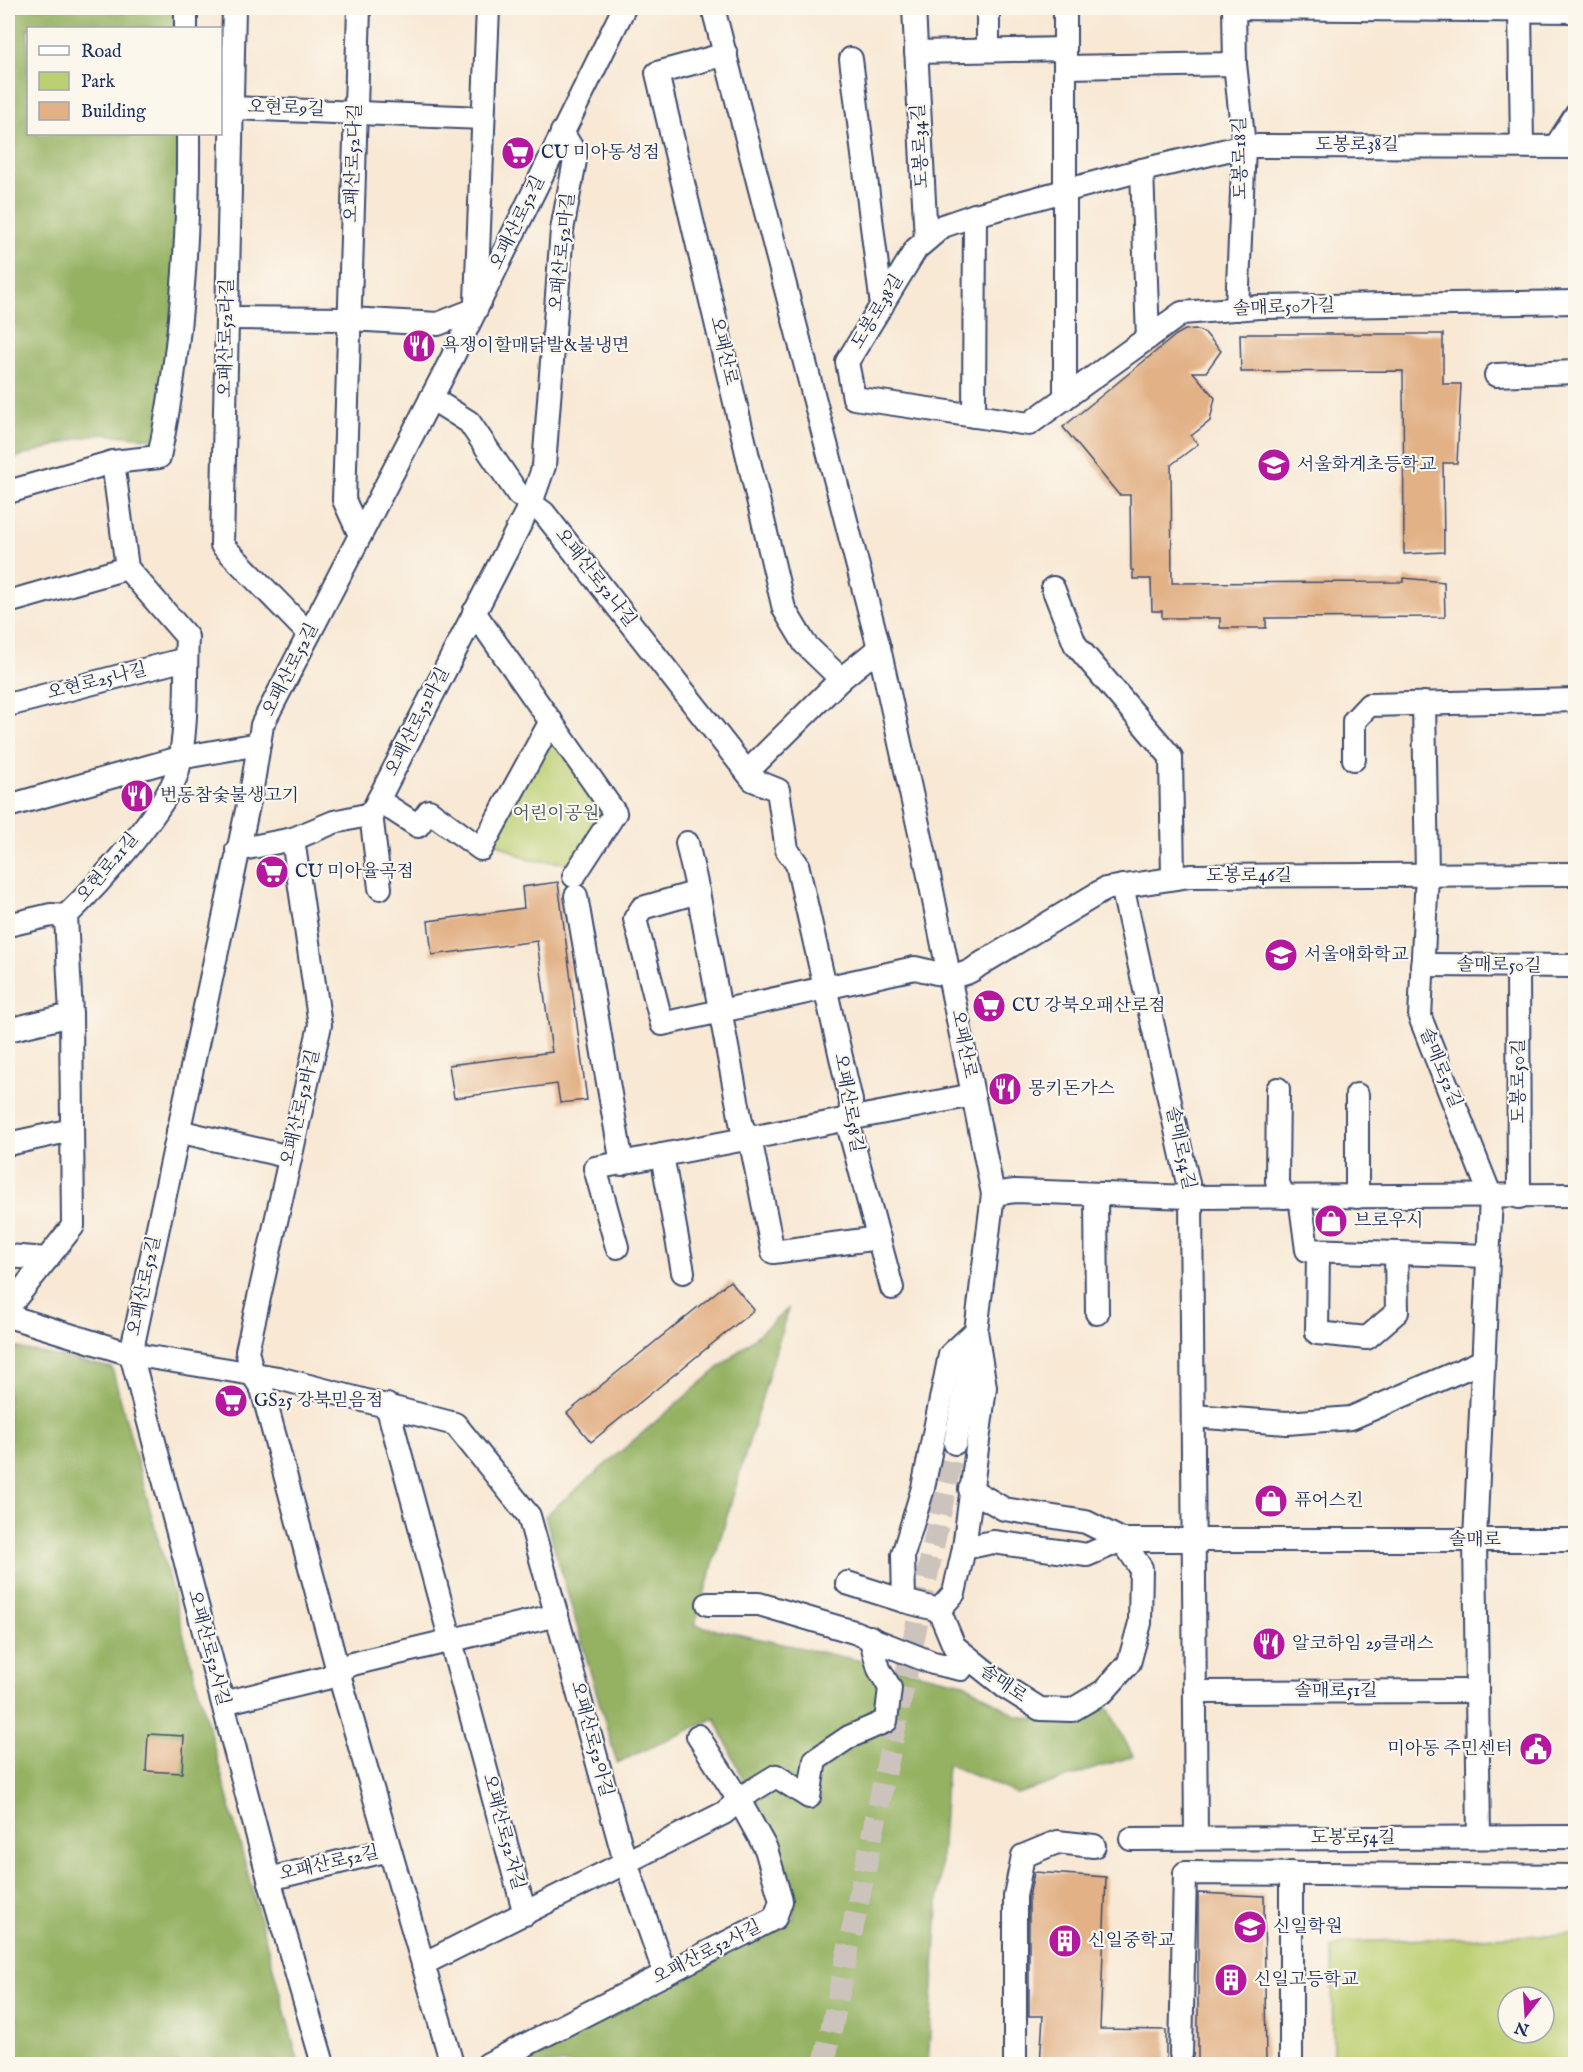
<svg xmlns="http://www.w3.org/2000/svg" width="1583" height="2072" font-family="'IM FELL English','Noto Serif KR',serif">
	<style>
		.green { fill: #bccf72; stroke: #6c7f68; stroke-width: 1.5; fill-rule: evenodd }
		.forest { fill: #95b264; stroke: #587061; stroke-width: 1.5 }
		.building { fill: #e2b186 }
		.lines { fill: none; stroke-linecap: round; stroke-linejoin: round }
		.minor-tunnel { stroke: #ccc3bc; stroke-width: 22; stroke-dasharray: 22 11; stroke-linecap: butt }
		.minor-casing { stroke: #3c4b70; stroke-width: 26 }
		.minor { stroke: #fff; stroke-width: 22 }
		.labels { text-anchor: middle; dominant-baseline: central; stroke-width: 4.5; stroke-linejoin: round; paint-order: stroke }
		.street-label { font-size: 18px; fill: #1b2f5e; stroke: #fbf7ec }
		.poi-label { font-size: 18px; fill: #1b2f5e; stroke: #fbf7ec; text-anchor: start }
		.park-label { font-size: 18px; fill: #435763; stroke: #fbf7ec }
	</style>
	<rect width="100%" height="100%" fill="#fbf7ec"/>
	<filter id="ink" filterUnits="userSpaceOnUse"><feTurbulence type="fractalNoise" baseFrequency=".0167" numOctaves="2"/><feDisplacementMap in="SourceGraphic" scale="12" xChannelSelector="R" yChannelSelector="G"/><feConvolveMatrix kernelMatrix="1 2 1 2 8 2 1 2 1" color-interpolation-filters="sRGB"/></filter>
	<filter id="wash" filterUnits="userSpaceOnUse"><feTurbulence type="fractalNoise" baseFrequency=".008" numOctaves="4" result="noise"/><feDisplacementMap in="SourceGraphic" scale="24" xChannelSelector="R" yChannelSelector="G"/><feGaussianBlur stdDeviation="1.35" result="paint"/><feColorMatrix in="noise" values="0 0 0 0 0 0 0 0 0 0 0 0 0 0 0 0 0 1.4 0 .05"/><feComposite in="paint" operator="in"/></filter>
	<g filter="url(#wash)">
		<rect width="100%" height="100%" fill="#f8e8d4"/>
		<g class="green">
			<polygon points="551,721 614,811 581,864 529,860 487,838"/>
			<path d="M1575,1934V2064H1333L1332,1949L1345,1942ZM1508,1997H1544V2033H1508Z"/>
		</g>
		<g class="forest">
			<polygon points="8,8 186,8 186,28 28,28 28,134 186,134 186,200 155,439 104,434 80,438 8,460"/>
			<polygon points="788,1309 695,1625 964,1683 1017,1716 1072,1725 1107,1706 1133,1756 1017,1794 947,1764 928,2064 508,2064 793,1918 795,1895 715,1718 617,1763 545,1516"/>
			<polygon points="8,1346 112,1368 299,2064 8,2064"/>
		</g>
		<g id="blocks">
			<g class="building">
				<polygon points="1195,329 1205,333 1221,351 1206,372 1193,372 1215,398 1210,421 1191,436 1198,444 1171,465 1172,583 1404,582 1404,578 1444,582 1445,617 1266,618 1266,628 1220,628 1220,618 1162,618 1162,611 1152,611 1151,579 1133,579 1133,570 1131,570 1130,495 1119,495 1063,427 1176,335 1185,330"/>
				<polygon points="1240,334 1443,334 1443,384 1461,384 1457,463 1443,463 1444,552 1404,554 1403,371 1241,372"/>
				<polygon points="558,882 587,1100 560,1103 557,1084 454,1098 449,1065 552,1052 537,941 432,955 428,921 524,908 522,887"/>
				<polygon points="730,1281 754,1310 591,1442 567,1413"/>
				<polygon points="148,1734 184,1736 182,1773 146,1771"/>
				<polygon points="1034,1872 1106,1877 1100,2029 1166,2030 1166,2064 1040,2064 1043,2016 1029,2016 1029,1897"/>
				<polygon points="1198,1893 1264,1896 1266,2064 1198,2064"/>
			</g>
		</g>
	</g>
	<g filter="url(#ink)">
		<use href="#blocks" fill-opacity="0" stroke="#3c4b70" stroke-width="1.5"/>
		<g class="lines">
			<polyline class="minor-tunnel" points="824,2064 955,1443"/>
			<g class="minor-casing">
				<g id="minor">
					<polyline points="186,8 186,28"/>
					<polyline points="234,8 222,545 309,634"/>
					<polyline points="359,8 344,500 360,535"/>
					<polyline points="713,8 879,648 925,856 993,1194 976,1331 955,1443"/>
					<polyline points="914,8 926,240"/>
					<polyline points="988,8 988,50"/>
					<polyline points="1065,8 1065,398"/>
					<polyline points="1234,8 1576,11"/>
					<polyline points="1234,8 1235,64 1244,146 1237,309"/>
					<polyline points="1520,8 1522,146"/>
					<polyline points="916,52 1065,49"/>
					<polyline points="726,54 657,73 784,609 805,644 841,679"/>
					<polyline points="851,59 882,306"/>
					<polyline points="1065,67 1235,64"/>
					<polyline points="232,108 483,118"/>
					<polyline points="1556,146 1576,115"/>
					<polyline points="1576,147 1244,146 1142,170 975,215 943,226 916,249 847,362 854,398 1029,424 1182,313 1259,307 1576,302"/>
					<polyline points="1142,170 1148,338"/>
					<polyline points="476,301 488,8"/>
					<polyline points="227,318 350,319 438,324 476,309"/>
					<polyline points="1496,375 1576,372"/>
					<polyline points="431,398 469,422 518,494 544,513 753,780 778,790 787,850 797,864 851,1101 850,1132 892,1288"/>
					<polyline points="974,416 975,215"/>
					<path d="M8,492L113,462L159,457C181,351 189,242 188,134"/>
					<polyline points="1053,588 1075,644 1171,757 1173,878"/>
					<polyline points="8,602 127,568"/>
					<polyline points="474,612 615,813 574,876"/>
					<polyline points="1424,703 1427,874 1420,1017 1491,1197 1475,1540 1479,1837"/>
					<polyline points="8,705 186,659"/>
					<polyline points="1354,759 1354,721 1369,705 1576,700"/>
					<polyline points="747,772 841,679 879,648"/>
					<polyline points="378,800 418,826 429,811 481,849 551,721"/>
					<polyline points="8,806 179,758 259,744"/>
					<polyline points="371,814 531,503 544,466 562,230 576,155 562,132"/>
					<polyline points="371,814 380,888"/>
					<polyline points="293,839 320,1025 247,1351 253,1375 262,1389 338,1671 452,2064"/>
					<polyline points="687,843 698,892 742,1127 750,1138 773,1252 879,1238"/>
					<polyline points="237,850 293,839 334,822 371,814"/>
					<polyline points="1122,886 1191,1197 1196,1838"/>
					<path d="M698,892L642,908L635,919L662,1024L915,968C939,973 959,983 979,965L1105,889L1190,876L1576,874"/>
					<polyline points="576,896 622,1164"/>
					<polyline points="8,925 51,915 66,916"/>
					<polyline points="1422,965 1576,966"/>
					<polyline points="1518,966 1519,1197"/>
					<polyline points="8,1030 71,1015"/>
					<polyline points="1278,1089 1277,1181 1284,1197"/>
					<polyline points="1357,1095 1357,1197"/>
					<polyline points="178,1131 290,1157"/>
					<polyline points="8,1144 72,1130"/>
					<polyline points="662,1155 683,1272"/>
					<polyline points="993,1194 1015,1191 1191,1197 1576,1195"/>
					<polyline points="1096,1194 1097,1313"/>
					<polyline points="1300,1197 1307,1250 1488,1256"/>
					<polyline points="617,1247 595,1168 973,1095"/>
					<polyline points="1318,1251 1317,1333 1367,1338 1397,1312 1396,1253"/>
					<polyline points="8,1256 47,1259"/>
					<path d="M8,1308L73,1226L71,1015L66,916C95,888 168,808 178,770C188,728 185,681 187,637L127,568L113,462"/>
					<polyline points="8,1316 131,1354 278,1378 455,1424 529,1516 623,1854 665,1974"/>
					<polygon points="976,1331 985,1387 964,1548 954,1593 939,1610 904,1601 903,1555 923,1488 950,1355"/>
					<polyline points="387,1405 525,1914"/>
					<polyline points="1193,1416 1287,1423 1351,1418 1483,1361"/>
					<polyline points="964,1548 993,1542 1087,1555 1122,1540 1576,1540"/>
					<polyline points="847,1583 904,1601"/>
					<polyline points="708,1604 759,1604 854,1632 933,1663 961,1669 969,1658"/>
					<polyline points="939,1610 954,1646 1005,1687 1040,1709 1072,1710 1104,1691 1129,1663 1140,1623 1141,1568 1122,1540 1086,1522 1004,1509 970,1489"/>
					<polyline points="1195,1692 1477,1691"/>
					<polyline points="223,1703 326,1678 352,1664 557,1615"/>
					<polyline points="1131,1839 1576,1837"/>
					<polyline points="269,1879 389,1850"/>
					<polyline points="423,1964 724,1813 745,1795 776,1776 809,1797 815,1760 849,1737 886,1721 890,1688 879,1669 870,1637"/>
					<polyline points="1181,2054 1185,1873 1576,1876"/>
					<polyline points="323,2064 269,1879 131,1354 253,782 262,725 451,360 624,8"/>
					<polyline points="488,2064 775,1918 781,1901 766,1849 739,1800 698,1736"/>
					<polyline points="1015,2064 1015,1896 1023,1856 1057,1842 1094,1846"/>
					<polyline points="1291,2064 1291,1873"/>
				</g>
			</g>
			<use href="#minor" class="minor"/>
		</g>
	</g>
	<defs>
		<g id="supermarket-disc" transform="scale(1.725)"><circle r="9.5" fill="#b5179e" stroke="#fbf7ec"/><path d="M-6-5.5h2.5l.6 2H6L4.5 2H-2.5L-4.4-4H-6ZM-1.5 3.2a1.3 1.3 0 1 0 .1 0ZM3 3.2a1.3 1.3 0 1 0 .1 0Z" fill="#fff"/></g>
		<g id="restaurant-disc" transform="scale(1.725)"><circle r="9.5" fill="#b5179e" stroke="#fbf7ec"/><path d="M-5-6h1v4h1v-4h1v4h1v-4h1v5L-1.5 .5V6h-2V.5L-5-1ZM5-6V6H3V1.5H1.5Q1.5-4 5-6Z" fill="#fff"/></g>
		<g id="school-disc" transform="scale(1.725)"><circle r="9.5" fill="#b5179e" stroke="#fbf7ec"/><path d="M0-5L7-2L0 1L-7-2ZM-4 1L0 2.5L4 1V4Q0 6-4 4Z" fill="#fff"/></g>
		<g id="shop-disc" transform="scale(1.725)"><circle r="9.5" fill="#b5179e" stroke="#fbf7ec"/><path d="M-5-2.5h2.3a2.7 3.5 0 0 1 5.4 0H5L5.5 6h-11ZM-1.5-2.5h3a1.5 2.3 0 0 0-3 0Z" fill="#fff"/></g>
		<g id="civic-disc" transform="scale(1.725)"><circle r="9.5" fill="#b5179e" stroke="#fbf7ec"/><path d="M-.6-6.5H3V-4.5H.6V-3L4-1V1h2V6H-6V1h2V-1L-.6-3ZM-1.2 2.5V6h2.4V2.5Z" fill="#fff"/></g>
		<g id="building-disc" transform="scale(1.725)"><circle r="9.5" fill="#b5179e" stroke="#fbf7ec"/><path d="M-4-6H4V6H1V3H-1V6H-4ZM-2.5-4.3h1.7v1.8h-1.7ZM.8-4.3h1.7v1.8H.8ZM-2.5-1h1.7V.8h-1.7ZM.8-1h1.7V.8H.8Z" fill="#fff"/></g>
	</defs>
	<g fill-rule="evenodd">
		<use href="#supermarket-disc" x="518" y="153"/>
		<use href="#restaurant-disc" x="419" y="346"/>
		<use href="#school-disc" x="1274" y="465"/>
		<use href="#restaurant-disc" x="137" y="796"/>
		<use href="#supermarket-disc" x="272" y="872"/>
		<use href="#school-disc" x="1281" y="955"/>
		<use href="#supermarket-disc" x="989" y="1006"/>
		<use href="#restaurant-disc" x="1005" y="1089"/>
		<use href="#shop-disc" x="1331" y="1221"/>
		<use href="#supermarket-disc" x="231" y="1401"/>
		<use href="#shop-disc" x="1271" y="1501"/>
		<use href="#restaurant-disc" x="1269" y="1644"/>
		<use href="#civic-disc" x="1536" y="1749"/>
		<use href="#school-disc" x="1250" y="1927"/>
		<use href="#building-disc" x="1065" y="1941"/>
		<use href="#building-disc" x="1231" y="1980"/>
	</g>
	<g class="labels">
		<g class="street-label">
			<text transform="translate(286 109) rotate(2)">오현로9길</text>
			<text x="1357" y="145">도봉로38길</text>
			<text transform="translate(921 146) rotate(-93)">도봉로34길</text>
			<text transform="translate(1241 158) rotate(-91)">도봉로18길</text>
			<text transform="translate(354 163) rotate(-88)">오패산로52다길</text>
			<text transform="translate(518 223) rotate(-64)">오패산로52길</text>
			<text transform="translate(563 252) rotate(-84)">오패산로52마길</text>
			<text transform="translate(1284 308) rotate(-2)">솔매로50가길</text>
			<text transform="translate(878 312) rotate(-59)">도봉로38길</text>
			<text transform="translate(227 338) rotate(-89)">오패산로52라길</text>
			<text transform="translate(723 351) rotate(77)">오패산로</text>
			<text transform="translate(595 578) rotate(52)">오패산로52나길</text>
			<text transform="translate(291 670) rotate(-63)">오패산로52길</text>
			<text transform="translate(97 682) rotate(-14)">오현로25나길</text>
			<text transform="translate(418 722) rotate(-63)">오패산로52마길</text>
			<text transform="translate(108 868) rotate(-50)">오현로21길</text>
			<text x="1249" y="876">도봉로46길</text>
			<text transform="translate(1499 966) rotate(1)">솔매로50길</text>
			<text transform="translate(963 1044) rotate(79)">오패산로</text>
			<text transform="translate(1440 1068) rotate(68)">솔매로52길</text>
			<text transform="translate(1519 1081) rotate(-90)">도봉로50길</text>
			<text transform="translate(848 1103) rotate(80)">오패산로58길</text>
			<text transform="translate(301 1108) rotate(-77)">오패산로52바길</text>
			<text transform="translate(1180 1148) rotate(78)">솔매로54길</text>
			<text transform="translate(145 1286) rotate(-78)">오패산로52길</text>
			<text x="1475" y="1540">솔매로</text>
			<text transform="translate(208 1648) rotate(75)">오패산로52사길</text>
			<text transform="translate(1003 1684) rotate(35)">솔매로</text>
			<text x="1336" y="1691">솔매로51길</text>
			<text transform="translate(591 1739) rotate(75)">오패산로52아길</text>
			<text transform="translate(503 1832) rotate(75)">오패산로52자길</text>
			<text x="1353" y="1838">도봉로54길</text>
			<text transform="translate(329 1864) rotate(-13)">오패산로52길</text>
			<text transform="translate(707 1953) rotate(-27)">오패산로52사길</text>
		</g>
		<g class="poi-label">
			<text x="541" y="153">CU 미아동성점</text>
			<text x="442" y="346">욕쟁이할매닭발&amp;불냉면</text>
			<text x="1297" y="465">서울화계초등학교</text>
			<text x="160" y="796">번동참숯불생고기</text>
			<text x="295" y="872">CU 미아율곡점</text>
			<text x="1304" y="955">서울애화학교</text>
			<text x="1012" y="1006">CU 강북오패산로점</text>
			<text x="1028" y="1089">몽키돈가스</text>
			<text x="1354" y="1221">브로우시</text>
			<text x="254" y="1401">GS25 강북믿음점</text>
			<text x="1294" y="1501">퓨어스킨</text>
			<text x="1292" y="1644">알코하임 29클래스</text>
			<text x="1513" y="1749" text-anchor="end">미아동 주민센터</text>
			<text x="1273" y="1927">신일학원</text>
			<text x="1088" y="1941">신일중학교</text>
			<text x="1254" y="1980">신일고등학교</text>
		</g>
		<g class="park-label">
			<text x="556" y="814">어린이공원</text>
		</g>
	</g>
	<rect width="1583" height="2072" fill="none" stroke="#fbf7ec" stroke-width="30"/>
	<rect x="27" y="27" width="195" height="108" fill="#fbf7ec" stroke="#a1a7b3" stroke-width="1.5"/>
	<rect x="39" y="46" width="30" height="9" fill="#ffffff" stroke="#a1a7b3" stroke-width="1.5"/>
	<text x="81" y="57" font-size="18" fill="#1b2f5e">Road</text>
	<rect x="39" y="72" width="30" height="18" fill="#bccf72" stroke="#a1a7b3" stroke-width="1.5"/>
	<text x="81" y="87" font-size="18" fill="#1b2f5e">Park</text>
	<rect x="39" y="102" width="30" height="18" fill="#e2b186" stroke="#a1a7b3" stroke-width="1.5"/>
	<text x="81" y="117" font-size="18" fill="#1b2f5e">Building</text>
	<g transform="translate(1526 2015) rotate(197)"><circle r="28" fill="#fbf7ec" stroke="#a1a7b3" stroke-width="1.5"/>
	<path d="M0-4.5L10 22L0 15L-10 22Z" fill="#b5179e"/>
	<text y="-9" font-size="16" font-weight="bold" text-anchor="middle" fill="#1b2f5e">N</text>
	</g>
</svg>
